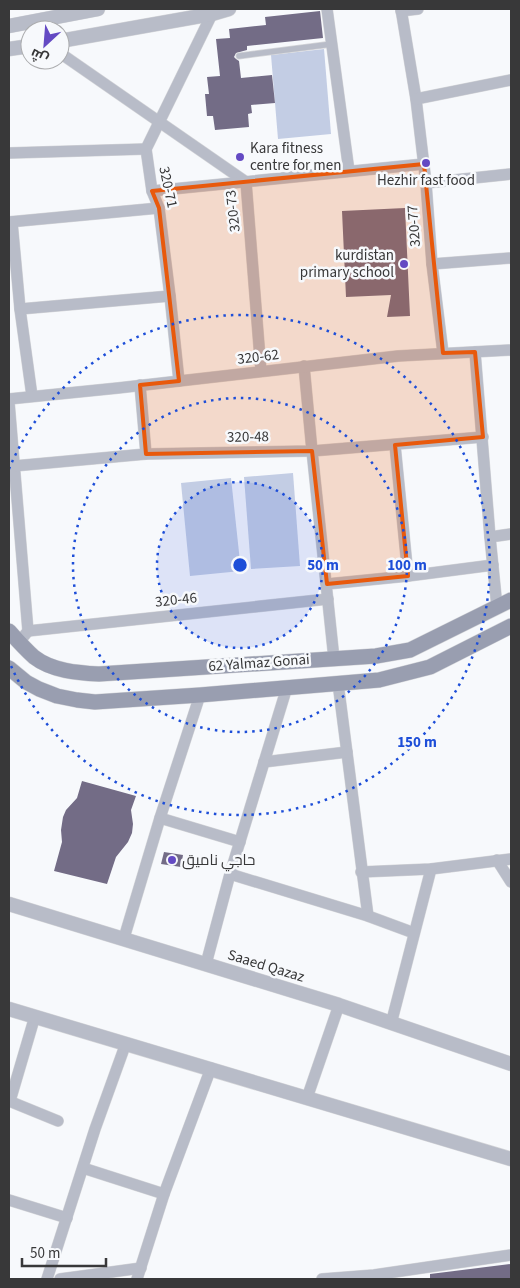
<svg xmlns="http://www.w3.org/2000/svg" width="520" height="1288" font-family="'Source Sans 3',Cairo,sans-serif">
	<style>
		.green { fill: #c3cde4 }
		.building { fill: #736c86 }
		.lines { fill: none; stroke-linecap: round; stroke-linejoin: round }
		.service-casing { stroke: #d5d6d9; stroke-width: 7 }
		.minor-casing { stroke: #d5d6d9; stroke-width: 12 }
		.tertiary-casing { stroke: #d5d6d9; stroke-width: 15 }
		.secondary-casing { stroke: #d5d6d9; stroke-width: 16 }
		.service { stroke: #b8bcc8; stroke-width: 5.5 }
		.minor { stroke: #b8bcc8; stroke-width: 11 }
		.tertiary { stroke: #b8bcc8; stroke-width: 14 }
		.secondary { stroke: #999eb0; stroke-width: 15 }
		.marked { fill: #e8590c; fill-opacity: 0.2; stroke: #e8590c; stroke-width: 4; stroke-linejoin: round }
		.ring { fill: none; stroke: #1d4ed8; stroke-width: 2.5; stroke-dasharray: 2.5 5 }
		.poi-dot { fill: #644ac3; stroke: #f7f9fc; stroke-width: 2 }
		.labels { text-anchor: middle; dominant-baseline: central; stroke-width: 5; stroke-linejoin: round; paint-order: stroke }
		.poi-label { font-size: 15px; fill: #383839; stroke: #f7f9fc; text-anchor: start }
		.street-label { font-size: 15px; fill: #383839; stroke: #f7f9fc }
		.centre { fill: #1d4ed8; stroke: #f7f9fc; stroke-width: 2.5 }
		.ring-label { font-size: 15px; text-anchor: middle; font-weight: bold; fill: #1d4ed8; stroke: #f7f9fc; stroke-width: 5; stroke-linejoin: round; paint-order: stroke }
	</style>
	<rect width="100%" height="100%" fill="#f7f9fc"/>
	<g class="green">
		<polygon points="324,49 331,134 278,139 271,55"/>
		<polygon points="293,473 300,566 251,569 244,477"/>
		<polygon points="231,478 241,571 190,576 181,483"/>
	</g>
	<g class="building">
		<polygon points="320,11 323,38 247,46 247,50 236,53 234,57 236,59 239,61 241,78 272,75 275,103 251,105 252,113 248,114 249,127 215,130 213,116 207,116 205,94 209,94 207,77 220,76 216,39 230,38 229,29 266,25 265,17"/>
		<polygon points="405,208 410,316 387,317 391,295 346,297 342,211"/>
		<polygon points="82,781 136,796 131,810 133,824 132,833 128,842 116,857 107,884 54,871 62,842 61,830 63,817 66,810 77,798"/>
		<polygon points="164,852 183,855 181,867 161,864"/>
		<polygon points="511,1264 511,1279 430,1279 430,1274"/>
	</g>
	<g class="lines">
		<g class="service-casing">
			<polyline id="service" points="239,56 332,44"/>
		</g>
		<g class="minor-casing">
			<g id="minor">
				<polyline points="327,9 349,171"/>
				<polyline points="401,9 416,99 426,183 432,264 443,353"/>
				<polyline points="401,11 418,9"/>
				<polyline points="60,53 246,182 261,371"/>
				<polyline points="416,99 511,80"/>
				<polyline points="9,153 146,149"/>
				<polyline points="426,183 511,174"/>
				<polyline points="152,191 424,164"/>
				<polyline points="9,222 159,208"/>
				<polyline points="12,222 20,309 32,396"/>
				<polyline points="432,264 511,258"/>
				<polyline points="20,309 170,296"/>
				<polyline points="475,352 490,537 497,607"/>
				<polyline points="304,366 312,451 334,659"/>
				<polyline points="179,381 170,296 159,208 152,191 146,149 212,14"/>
				<polyline points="140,385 146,454"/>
				<polyline points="9,399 118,388 398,356 511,350"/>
				<polyline points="9,402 28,631 24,636"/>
				<polyline points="395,445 408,576"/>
				<polyline points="14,466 146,454 312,451 483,437"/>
				<polyline points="490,537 511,534"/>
				<polyline points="327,584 408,576 493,565"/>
				<polyline points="28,631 328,599"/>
				<polyline points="338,683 368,916"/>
				<polyline points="264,762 347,752"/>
				<polyline points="160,818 240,842"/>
				<polyline points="497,860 511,882"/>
				<polyline points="361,872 431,869 511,859"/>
				<polyline points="230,874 368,916 414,933"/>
				<polyline points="124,938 160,818 200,695"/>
				<polyline points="206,964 230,874 287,687"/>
				<polyline points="391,1024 431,869"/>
				<polyline points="307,1098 339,1005"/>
				<polyline points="9,1101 58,1121"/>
				<polyline points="10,1101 35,1016"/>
				<polyline points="83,1168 164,1194"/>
				<polyline points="9,1200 67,1218"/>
				<polyline points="47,1279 95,1129 126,1043"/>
				<polyline points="60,1279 141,1268"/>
				<polyline points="137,1279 164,1194 211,1068"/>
				<polyline points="322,1279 374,1275 511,1255"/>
			</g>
		</g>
		<g class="tertiary-casing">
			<g id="tertiary">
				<polyline points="9,26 98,9"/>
				<polyline points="60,41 212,14 229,9"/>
				<polyline points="9,49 30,46"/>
				<polyline points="9,904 339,1005 511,1064"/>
				<polyline points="9,1009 511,1159"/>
			</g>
		</g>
		<g class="secondary-casing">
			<g id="secondary">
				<path d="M9,631C17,640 25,649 34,657C52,671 78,673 99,674L376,656L410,650L511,600"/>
				<polyline points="9,668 26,682 39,689 57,696 77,700 95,702 200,695 379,680 430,667 511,626"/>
			</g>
		</g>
		<use href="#service" class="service"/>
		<use href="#minor" class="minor"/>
		<use href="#tertiary" class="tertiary"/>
		<use href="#secondary" class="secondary"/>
	</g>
	<path class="marked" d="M424,164L443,353L475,352L483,437L395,445L408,576L327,584L312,451L146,454L140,385L179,381L159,208L152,191Z"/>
	<circle cx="240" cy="565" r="83" fill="#1d4ed8" fill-opacity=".12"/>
	<g class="ring">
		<circle cx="240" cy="565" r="83"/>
		<circle cx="240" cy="565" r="167"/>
		<path d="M9 469A250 250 0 1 1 9 661"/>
	</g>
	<g class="poi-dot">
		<circle cx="240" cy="157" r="5"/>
		<circle cx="426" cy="163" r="5"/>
		<circle cx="404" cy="264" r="5"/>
		<circle cx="172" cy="860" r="5"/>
	</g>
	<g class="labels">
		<g class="poi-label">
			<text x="250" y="148">Kara fitness<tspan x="250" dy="17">centre for men</tspan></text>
			<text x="426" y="180" text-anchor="middle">Hezhir fast food</text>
			<text x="394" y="255" text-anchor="end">kurdistan<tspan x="394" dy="17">primary school</tspan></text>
			<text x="182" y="860">حاجي ناميق</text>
		</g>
		<g class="street-label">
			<text transform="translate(168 187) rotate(78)">320-71</text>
			<text transform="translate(233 211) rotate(-96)">320-73</text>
			<text transform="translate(414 226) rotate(-94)">320-77</text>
			<text transform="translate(258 357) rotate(-7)">320-62</text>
			<text transform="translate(248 437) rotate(-1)">320-48</text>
			<text transform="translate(176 600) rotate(-6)">320-46</text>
			<text transform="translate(259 663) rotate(-4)">62 Yalmaz Gonai</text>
			<text transform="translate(266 966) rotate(17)">Saaed Qazaz</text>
		</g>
	</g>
	<circle cx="240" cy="565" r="8" class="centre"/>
	<g class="ring-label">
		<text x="323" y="570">50 m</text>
		<text x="407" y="570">100 m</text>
		<text x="417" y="747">150 m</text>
	</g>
	<rect width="520" height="1288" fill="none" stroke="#383839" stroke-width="20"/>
	<g transform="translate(45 45) rotate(206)"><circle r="24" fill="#f7f9fc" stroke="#abacae"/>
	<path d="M0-4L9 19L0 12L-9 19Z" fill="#644ac3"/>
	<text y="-8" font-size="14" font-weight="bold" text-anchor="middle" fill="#383839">ش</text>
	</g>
	<path d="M22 1258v8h84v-8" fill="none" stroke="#383839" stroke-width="2.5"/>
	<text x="30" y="1258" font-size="15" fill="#383839" stroke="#f7f9fc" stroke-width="4" paint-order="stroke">50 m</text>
</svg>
